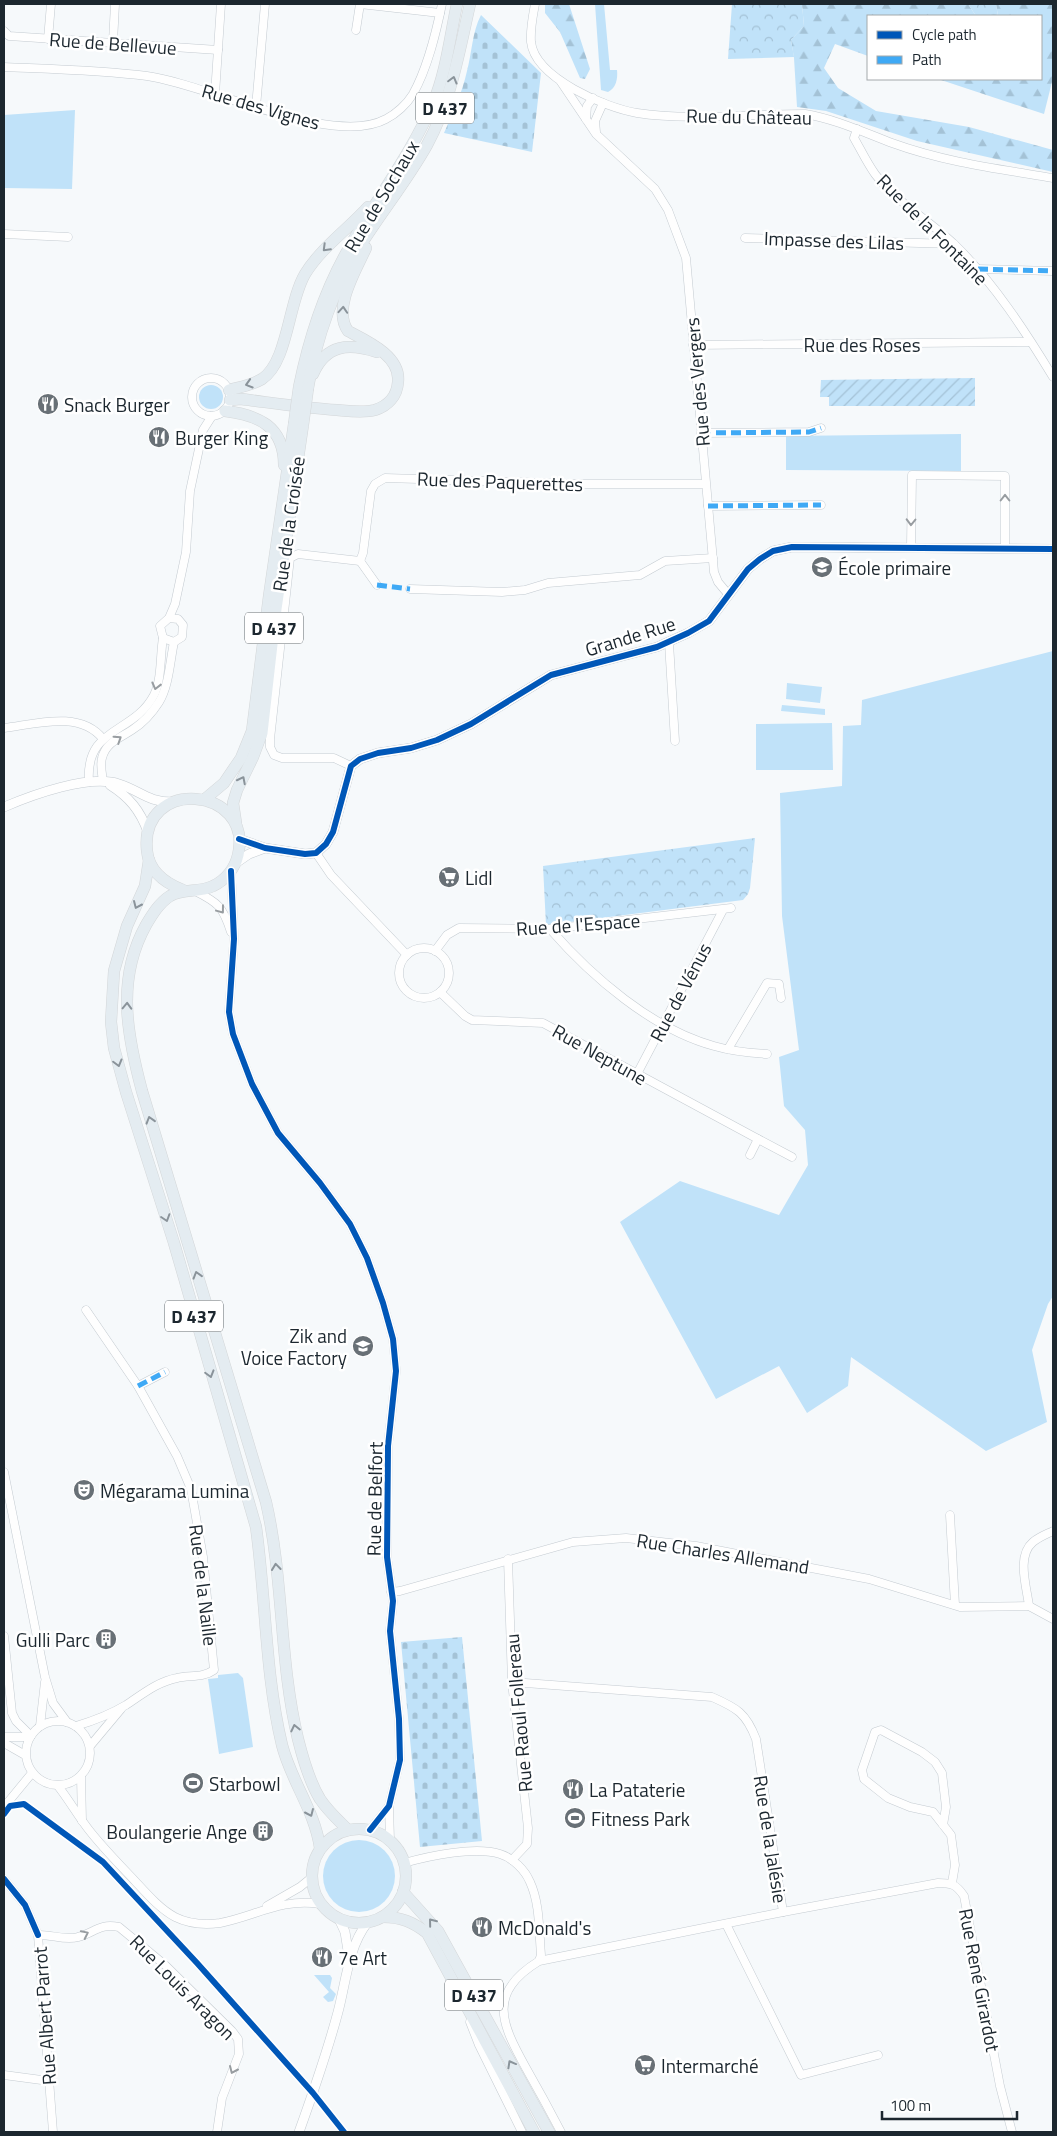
<svg xmlns="http://www.w3.org/2000/svg" width="1057" height="2136" font-family="'Titillium Web',sans-serif">
	<style>
		.grass { fill: #c0e2f9 }
		.forest { fill: url(#forest-firs) }
		.cemetery { fill: url(#cemetery-stones) }
		.park { fill: url(#park-crowns) }
		.garden { fill: url(#garden-furrows) }
		.lines { fill: none; stroke-linecap: round; stroke-linejoin: round }
		.minor-casing { stroke: #c4cbd1; stroke-width: 9 }
		.tertiary-casing { stroke: #c4cbd1; stroke-width: 10 }
		.primary-casing { stroke: #d3d6d8; stroke-width: 12 }
		.minor { stroke: #fefefe; stroke-width: 8 }
		.tertiary { stroke: #fefefe; stroke-width: 9 }
		.primary { stroke: #e4ecf1; stroke-width: 11 }
		.primary-bridge-casing { stroke: #d3d6d8; stroke-width: 12; stroke-linecap: butt }
		.primary-bridge { stroke: #e4ecf1; stroke-width: 11 }
		.quiet { stroke: #3fa9f5; stroke-width: 5; stroke-dasharray: 10 5; stroke-linecap: butt }
		.cycleway-casing { stroke: #fff; stroke-width: 9 }
		.cycleway { stroke: #0057b8; stroke-width: 6 }
		.oneway { stroke: #8a939a }
		.oneway2 { stroke: #989da1 }
		.labels { text-anchor: middle; dominant-baseline: central; stroke-width: 5; stroke-linejoin: round; paint-order: stroke }
		.shield { fill: #fff; stroke: #60686d; stroke-width: 1 }
		.shield-label { font-size: 18px; font-weight: bold; fill: #1c272f }
		.street-label { font-size: 19px; fill: #1c272f; stroke: #fff }
		.poi-label { font-size: 19px; fill: #1c272f; stroke: #fff; text-anchor: start }
	</style>
	<defs>
		<pattern id="forest-firs" width="22" height="20" patternUnits="userSpaceOnUse" patternTransform="scale(1.25)"><rect width="22" height="20" fill="#c0e2f9"/><path d="M5 1l3.5 6h-7zM16 11l3.5 6h-7z" fill="#a4c2d6"/></pattern>
		<pattern id="cemetery-stones" width="16" height="16" patternUnits="userSpaceOnUse" patternTransform="scale(1.25)"><rect width="16" height="16" fill="#c0e2f9"/><path d="M2 7V4a2 2 0 0 1 4 0v3zM10 15v-3a2 2 0 0 1 4 0v3z" fill="#a4c2d6"/></pattern>
		<pattern id="park-crowns" width="20" height="18" patternUnits="userSpaceOnUse" patternTransform="scale(1.25)"><rect width="20" height="18" fill="#c0e2f9"/><path d="M2 6a3 3 0 1 1 6 0M12 15a3 3 0 1 1 6 0" fill="none" stroke="#a4c2d6"/></pattern>
		<pattern id="garden-furrows" width="10" height="10" patternUnits="userSpaceOnUse" patternTransform="scale(1.25)"><rect width="10" height="10" fill="#c0e2f9"/><path d="M-1 1l2-2M0 10L10 0M9 11l2-2" fill="none" stroke="#a4c2d6"/></pattern>
	</defs>
	<rect width="100%" height="100%" fill="#f6f9fb"/>
	<g class="grass">
		<path d="M595,4H604L610,70H617C618,79 616,88 608,92L601,90Z"/>
		<polygon points="75,110 72,189 4,188 4,115"/>
		<circle cx="211" cy="397" r="12"/>
		<polygon points="961,434 961,471 786,470 786,436"/>
		<polygon points="1053,651 1053,1296 1048,1304 1032,1350 1047,1422 986,1451 851,1357 848,1386 807,1413 779,1366 716,1399 620,1222 680,1181 779,1215 808,1165 805,1130 784,1106 779,1057 799,1050 782,916 780,793 842,786 843,726 861,725 862,700"/>
		<polygon points="787,683 822,687 820,703 786,699"/>
		<polygon points="782,705 825,709 825,715 781,711"/>
		<polygon points="832,723 833,770 756,770 756,724"/>
		<polygon points="238,1673 243,1678 253,1747 219,1754 208,1679 218,1678 218,1675"/>
		<circle cx="359" cy="1876" r="36"/>
		<polygon points="314,1975 330,1975 332,1978 330,1988 336,1994 333,2001 328,2002 323,1997 329,1992"/>
	</g>
	<g class="forest">
		<polygon points="545,4 569,4 590,69 585,79 580,78 560,32 545,13"/>
		<polygon points="802,4 968,4 976,16 868,16 868,56 835,44 824,68 838,88 876,111 969,127 1053,150 1053,172 917,141 826,111 797,107 794,58 791,40 804,26"/>
		<polygon points="996,4 1053,4 1053,78 1044,114 938,79 1041,79 1041,16 998,16"/>
	</g>
	<g class="cemetery">
		<path d="M481,15L541,73L532,152L444,133C453,113 462,93 467,71C472,53 472,32 481,15Z"/>
		<polygon points="462,1637 482,1841 420,1847 401,1642"/>
	</g>
	<g class="park">
		<polygon points="732,4 802,4 804,26 791,40 794,57 728,59"/>
		<polygon points="968,4 996,4 998,16 976,16"/>
		<polygon points="755,838 750,888 748,894 743,900 546,925 543,866"/>
	</g>
	<polygon class="garden" points="975,378 975,406 829,406 829,397 820,397 821,380"/>
	<g class="lines">
		<g class="minor-casing">
			<g id="minor">
				<path d="M535,4C533,15 530,29 531,42C535,78 606,108 637,113C688,121 752,114 805,114C835,119 863,132 892,143C944,162 999,169 1053,178"/>
				<polyline points="356,30 360,4 440,13"/>
				<polyline points="4,31 9,36 218,50"/>
				<polyline points="48,39 51,4"/>
				<polyline points="113,42 115,4"/>
				<path d="M4,67C51,69 100,70 147,76C207,84 333,148 386,119C396,114 407,104 413,94C428,67 436,33 442,4"/>
				<polyline points="561,82 596,134 655,189 668,210 686,258 714,572 718,582 728,594"/>
				<polyline points="215,94 221,4"/>
				<polyline points="256,107 265,4"/>
				<polyline points="586,119 587,106 593,98"/>
				<path d="M857,129L854,138C861,150 867,163 875,174C896,202 930,221 955,245C994,283 1025,331 1053,377"/>
				<polyline points="596,132 595,121 603,103"/>
				<polyline points="4,234 68,237"/>
				<polyline points="745,238 954,244"/>
				<polyline points="978,269 1053,271"/>
				<polyline points="693,345 1030,342"/>
				<circle cx="211" cy="397" r="19"/>
				<polyline points="701,433 809,432 821,428"/>
				<polyline points="708,506 821,505"/>
				<polyline points="911,547 912,475 1005,476 1005,547"/>
				<polyline points="360,561 363,553 371,491 375,484 385,478 580,484 705,484"/>
				<polyline points="360,561 377,585"/>
				<polyline points="410,589 502,592 525,590 548,583 640,575 665,561 713,558"/>
				<polyline points="169,618 178,619 183,625 182,637 174,642 163,638 160,626 169,618 175,604 186,552 190,491 203,430 212,416"/>
				<polyline points="669,643 675,741"/>
				<path d="M4,728C36,724 80,710 103,739"/>
				<polyline points="351,766 334,758 282,758 274,755 270,747 270,739 290,558 298,554 360,561"/>
				<path d="M103,781C102,774 100,765 102,758C106,742 120,738 132,730C143,723 152,713 159,702C169,686 170,661 174,642"/>
				<path d="M89,782C85,726 133,735 154,695C162,679 160,655 163,638"/>
				<polyline points="316,853 331,875 407,955"/>
				<polyline points="231,871 234,939 229,1012 233,1034 252,1084 278,1133 320,1183 350,1224 367,1258 383,1303 393,1339 396,1371 388,1446 387,1557 393,1601 390,1631 399,1719 400,1760 389,1806 370,1830"/>
				<path d="M195,891C219,903 223,907 231,932"/>
				<path d="M550,929C592,977 652,1029 714,1046C731,1051 749,1053 767,1054"/>
				<circle cx="424" cy="973" r="25"/>
				<polyline points="435,951 447,935 459,928 550,929 731,908"/>
				<polyline points="440,992 465,1016 472,1020 543,1023 758,1139"/>
				<polyline points="728,1049 767,983 779,984 781,998"/>
				<polyline points="637,1074 723,910"/>
				<polyline points="750,1155 758,1139 792,1157"/>
				<polyline points="138,1386 165,1372"/>
				<polyline points="4,1472 45,1677 53,1703 67,1722"/>
				<polyline points="950,1515 955,1605"/>
				<polyline points="508,1559 512,1682 528,1828 527,1844 512,1860"/>
				<polyline points="391,1592 400,1591 573,1542 626,1538 696,1546 869,1579 960,1607 1029,1606 1053,1619"/>
				<path d="M1029,1606C1027,1588 1016,1556 1033,1542C1039,1537 1047,1534 1053,1531"/>
				<polyline points="4,1636 12,1713 16,1721 31,1736"/>
				<path d="M512,1682L712,1697C737,1708 746,1713 756,1739L783,1912L539,1961C487,1993 501,2023 526,2068C538,2089 550,2111 561,2132"/>
				<circle cx="58" cy="1753" r="32"/>
				<polyline points="40,1726 45,1682"/>
				<path d="M76,1726C93,1721 111,1714 126,1705C143,1694 157,1682 177,1678C190,1675 203,1678 214,1670L203,1557L191,1489L177,1456L138,1386L86,1310"/>
				<polyline points="4,1737 30,1737"/>
				<polyline points="4,1743 25,1755"/>
				<polyline points="90,1746 121,1709"/>
				<polyline points="81,1777 82,1821"/>
				<path d="M58,1786C69,1800 78,1816 89,1830C103,1848 120,1865 135,1881C147,1894 160,1909 175,1917C189,1924 205,1925 220,1923C256,1916 281,1898 320,1904"/>
				<polyline points="389,1806 390,1841"/>
				<polyline points="4,1807 32,1773"/>
				<polyline points="943,1825 946,1807 942,1773 935,1762 922,1752 881,1730 875,1732 862,1770 864,1779 888,1798 910,1807 933,1812 951,1835 955,1865 952,1883"/>
				<path d="M404,1863C429,1856 475,1846 500,1854C513,1858 525,1870 530,1882C540,1903 539,1932 541,1955L539,1961"/>
				<polyline points="4,1879 25,1905 38,1935 53,2132"/>
				<polyline points="267,1906 300,1887 311,1878"/>
				<path d="M783,1912L938,1883C951,1883 956,1884 964,1896L1000,2086L1012,2132"/>
				<polyline points="726,1924 801,2075 878,2055"/>
				<path d="M38,1935C51,1934 65,1941 78,1937C95,1933 98,1923 119,1927L165,1965L232,2031L238,2039L239,2054L222,2098L217,2132"/>
				<polyline points="470,2022 479,2045 522,2132"/>
				<polyline points="4,2075 49,2081"/>
			</g>
		</g>
		<g class="tertiary-casing">
			<g id="tertiary">
				<path d="M110,785C129,797 140,810 148,832"/>
				<path d="M4,807C32,795 89,774 119,784C141,791 147,802 173,802"/>
				<polyline points="239,839 265,848 305,854 316,853 326,844 333,832 351,766 360,759 378,753 411,748 437,740 471,724 551,675 657,647 688,633 709,621 748,569 760,559 773,551 792,547 1053,549"/>
				<polyline points="236,863 249,854 265,848"/>
				<polyline points="339,1919 345,1932 349,1957"/>
				<path d="M299,2132C313,2093 327,2053 338,2012C346,1982 348,1948 367,1923"/>
			</g>
		</g>
		<g class="primary-casing">
			<g id="primary">
				<path d="M313,374C326,344 349,343 377,352"/>
				<path d="M299,387C309,338 324,291 349,248C376,199 411,155 433,103C446,73 450,36 457,4"/>
				<path d="M308,388C316,338 335,285 362,243C383,210 408,179 427,145C451,101 459,53 470,4"/>
				<path d="M229,390C240,387 252,385 262,379C288,362 288,303 305,274C321,248 347,230 368,207"/>
				<path d="M230,400L241,399C273,403 305,408 337,410C349,411 363,413 375,410C388,406 397,396 398,382C401,356 367,341 348,331C332,309 356,270 366,248"/>
				<path d="M225,411C258,415 284,426 284,465"/>
				<polyline points="205,799 224,783 241,758 252,731 269,596 294,424"/>
				<polyline points="236,823 233,803 237,790 253,757 262,733 276,609 303,425"/>
				<path d="M149,860L145,886L127,926L114,971L111,1022L114,1048L126,1092L174,1243L256,1527C266,1599 265,1674 282,1745C291,1781 315,1811 320,1848"/>
				<path d="M183,890C165,883 149,872 147,851C139,776 254,786 238,855C235,868 226,880 213,886C199,893 184,888 170,896C159,903 152,915 146,925C116,979 127,1035 142,1091L266,1502C284,1580 279,1661 298,1739C303,1759 309,1781 320,1799C328,1811 338,1820 348,1830"/>
				<circle cx="359" cy="1876" r="47"/>
				<polyline points="403,1892 438,1931 549,2132"/>
				<path d="M383,1917C401,1917 413,1922 427,1933L534,2132"/>
			</g>
		</g>
		<use href="#minor" class="minor"/>
		<use href="#tertiary" class="tertiary"/>
		<use href="#primary" class="primary"/>
		<g class="primary-bridge-casing">
			<g id="primary-bridge">
				<polyline points="294,424 299,387"/>
				<polyline points="303,425 308,388"/>
			</g>
		</g>
		<use href="#primary-bridge" class="primary-bridge"/>
		<g class="quiet">
			<polyline points="978,269 1053,271"/>
			<polyline points="701,433 809,432 821,428"/>
			<polyline points="708,506 821,505"/>
			<polyline points="377,585 410,589"/>
			<polyline points="138,1386 165,1372"/>
		</g>
		<g class="cycleway-casing">
			<g id="cycleway">
				<polyline points="239,839 265,848 305,854 316,853 326,844 333,832 351,766 360,759 378,753 411,748 437,740 471,724 551,675 657,647 688,633 709,621 748,569 760,559 773,551 792,547 1053,549"/>
				<polyline points="231,871 234,939 229,1012 233,1034 252,1084 278,1133 320,1183 350,1224 367,1258 383,1303 393,1339 396,1371 388,1446 387,1557 393,1601 390,1631 399,1719 400,1760 389,1806 370,1830"/>
				<polyline points="4,1814 10,1806 24,1804 103,1862 197,1963 313,2093 344,2132"/>
				<polyline points="4,1879 25,1905 38,1935"/>
			</g>
		</g>
		<use href="#cycleway" class="cycleway"/>
	</g>
	<defs><path id="oneway-chevron" d="M-2-3.5L2.5 0L-2 3.5" fill="none" stroke-width="1.6" stroke-linecap="round" stroke-linejoin="round" transform="scale(1.25)"/></defs>
	<g class="oneway">
		<use href="#oneway-chevron" transform="translate(453 80) rotate(-75)"/>
		<use href="#oneway-chevron" transform="translate(326 248) rotate(135)"/>
		<use href="#oneway-chevron" transform="translate(343 310) rotate(-86)"/>
		<use href="#oneway-chevron" transform="translate(249 384) rotate(163)"/>
		<use href="#oneway-chevron" transform="translate(242 780) rotate(-63)"/>
		<use href="#oneway-chevron" transform="translate(137 905) rotate(114)"/>
		<use href="#oneway-chevron" transform="translate(127 1006) rotate(-88)"/>
		<use href="#oneway-chevron" transform="translate(118 1063) rotate(75)"/>
		<use href="#oneway-chevron" transform="translate(150 1120) rotate(-107)"/>
		<use href="#oneway-chevron" transform="translate(166 1218) rotate(72)"/>
		<use href="#oneway-chevron" transform="translate(197 1275) rotate(-107)"/>
		<use href="#oneway-chevron" transform="translate(210 1374) rotate(74)"/>
		<use href="#oneway-chevron" transform="translate(276 1567) rotate(-96)"/>
		<use href="#oneway-chevron" transform="translate(295 1728) rotate(-103)"/>
		<use href="#oneway-chevron" transform="translate(310 1813) rotate(66)"/>
		<use href="#oneway-chevron" transform="translate(432 1922) rotate(-129)"/>
		<use href="#oneway-chevron" transform="translate(511 2064) rotate(-119)"/>
	</g>
	<g class="oneway2">
		<use href="#oneway-chevron" transform="translate(1005 498) rotate(-90)"/>
		<use href="#oneway-chevron" transform="translate(911 522) rotate(91)"/>
		<use href="#oneway-chevron" transform="translate(156 686) rotate(104)"/>
		<use href="#oneway-chevron" transform="translate(118 739) rotate(-33)"/>
		<use href="#oneway-chevron" transform="translate(221 910) rotate(53)"/>
		<use href="#oneway-chevron" transform="translate(85 1934) rotate(-26)"/>
		<use href="#oneway-chevron" transform="translate(233 2070) rotate(114)"/>
	</g>
	<defs>
		<g id="restaurant-disc" transform="scale(1.125)"><circle r="9.5" fill="#687076" stroke="#fff"/><path d="M-5-6h1v4h1v-4h1v4h1v-4h1v5L-1.5 .5V6h-2V.5L-5-1ZM5-6V6H3V1.5H1.5Q1.5-4 5-6Z" fill="#fff"/></g>
		<g id="school-disc" transform="scale(1.125)"><circle r="9.5" fill="#687076" stroke="#fff"/><path d="M0-5L7-2L0 1L-7-2ZM-4 1L0 2.5L4 1V4Q0 6-4 4Z" fill="#fff"/></g>
		<g id="supermarket-disc" transform="scale(1.125)"><circle r="9.5" fill="#687076" stroke="#fff"/><path d="M-6-5.5h2.5l.6 2H6L4.5 2H-2.5L-4.4-4H-6ZM-1.5 3.2a1.3 1.3 0 1 0 .1 0ZM3 3.2a1.3 1.3 0 1 0 .1 0Z" fill="#fff"/></g>
		<g id="theatre-disc" transform="scale(1.125)"><circle r="9.5" fill="#687076" stroke="#fff"/><path d="M-5-5.5Q0-4 5-5.5V0Q5 5 0 6Q-5 5-5 0ZM-3.3-2.5H-1v1.5H-3.3ZM1-2.5H3.3v1.5H1ZM-2.8 1Q0 5.5 2.8 1Z" fill="#fff"/></g>
		<g id="building-disc" transform="scale(1.125)"><circle r="9.5" fill="#687076" stroke="#fff"/><path d="M-4-6H4V6H1V3H-1V6H-4ZM-2.5-4.3h1.7v1.8h-1.7ZM.8-4.3h1.7v1.8H.8ZM-2.5-1h1.7V.8h-1.7ZM.8-1h1.7V.8H.8Z" fill="#fff"/></g>
		<g id="stadium-disc" transform="scale(1.125)"><circle r="9.5" fill="#687076" stroke="#fff"/><path d="M0-5a6.5 5 0 1 0 0 10a6.5 5 0 1 0 0-10ZM-3.5-1.8h7v3.6h-7Z" fill="#fff"/></g>
	</defs>
	<g fill-rule="evenodd">
		<use href="#restaurant-disc" x="48" y="404"/>
		<use href="#restaurant-disc" x="159" y="437"/>
		<use href="#school-disc" x="822" y="567"/>
		<use href="#supermarket-disc" x="449" y="877"/>
		<use href="#school-disc" x="363" y="1346"/>
		<use href="#theatre-disc" x="84" y="1490"/>
		<use href="#building-disc" x="106" y="1639"/>
		<use href="#stadium-disc" x="193" y="1783"/>
		<use href="#restaurant-disc" x="573" y="1789"/>
		<use href="#stadium-disc" x="575" y="1818"/>
		<use href="#building-disc" x="263" y="1831"/>
		<use href="#restaurant-disc" x="482" y="1927"/>
		<use href="#restaurant-disc" x="322" y="1957"/>
		<use href="#supermarket-disc" x="645" y="2065"/>
	</g>
	<g class="labels">
		<g class="shield">
			<rect x="416" y="92.5" width="58" height="31" rx="4"/>
			<rect x="245" y="612.5" width="58" height="31" rx="4"/>
			<rect x="165" y="1300.5" width="58" height="31" rx="4"/>
			<rect x="445" y="1979.5" width="58" height="31" rx="4"/>
		</g>
		<g class="shield-label">
			<text x="445" y="108">D 437</text>
			<text x="274" y="628">D 437</text>
			<text x="194" y="1316">D 437</text>
			<text x="474" y="1995">D 437</text>
		</g>
		<g class="street-label">
			<text transform="translate(113 43) rotate(4)">Rue de Bellevue</text>
			<text transform="translate(261 106) rotate(16)">Rue des Vignes</text>
			<text transform="translate(749 116) rotate(1)">Rue du Château</text>
			<text transform="translate(381 196) rotate(-59)">Rue de Sochaux</text>
			<text transform="translate(933 229) rotate(45)">Rue de la Fontaine</text>
			<text transform="translate(834 240) rotate(2)">Impasse des Lilas</text>
			<text x="862" y="344">Rue des Roses</text>
			<text transform="translate(697 382) rotate(-95)">Rue des Vergers</text>
			<text transform="translate(500 481) rotate(2)">Rue des Paquerettes</text>
			<text transform="translate(288 524) rotate(-82)">Rue de la Croisée</text>
			<text transform="translate(630 636) rotate(-17)">Grande Rue</text>
			<text transform="translate(578 924) rotate(-4)">Rue de l'Espace</text>
			<text transform="translate(680 992) rotate(-62)">Rue de Vénus</text>
			<text transform="translate(600 1054) rotate(29)">Rue Neptune</text>
			<text transform="translate(374 1499) rotate(-89)">Rue de Belfort</text>
			<text transform="translate(723 1553) rotate(9)">Rue Charles Allemand</text>
			<text transform="translate(204 1585) rotate(83)">Rue de la Naille</text>
			<text transform="translate(518 1713) rotate(-95)">Rue Raoul Follereau</text>
			<text transform="translate(771 1839) rotate(81)">Rue de la Jalésie</text>
			<text transform="translate(980 1980) rotate(79)">Rue René Girardot</text>
			<text transform="translate(183 1987) rotate(45)">Rue Louis Aragon</text>
			<text transform="translate(44 2016) rotate(-94)">Rue Albert Parrot</text>
		</g>
		<g class="poi-label">
			<text x="64" y="404">Snack Burger</text>
			<text x="175" y="437">Burger King</text>
			<text x="838" y="567">École primaire</text>
			<text x="465" y="877">Lidl</text>
			<text x="347" y="1335" text-anchor="end">Zik and<tspan x="347" dy="22">Voice Factory</tspan></text>
			<text x="100" y="1490">Mégarama Lumina</text>
			<text x="90" y="1639" text-anchor="end">Gulli Parc</text>
			<text x="209" y="1783">Starbowl</text>
			<text x="589" y="1789">La Pataterie</text>
			<text x="591" y="1818">Fitness Park</text>
			<text x="247" y="1831" text-anchor="end">Boulangerie Ange</text>
			<text x="498" y="1927">McDonald's</text>
			<text x="338" y="1957">7e Art</text>
			<text x="661" y="2065">Intermarché</text>
		</g>
	</g>
	<rect width="1057" height="2136" fill="none" stroke="#1c272f" stroke-width="10"/>
	<rect x="867" y="15" width="175" height="65" fill="#ffffff" stroke="#a4a9ac"/>
	<rect x="877" y="31" width="25" height="8" fill="#0057b8" stroke="#a4a9ac"/>
	<text x="912" y="40" font-size="15" fill="#1c272f">Cycle path</text>
	<rect x="877" y="56" width="25" height="8" fill="#3fa9f5" stroke="#a4a9ac"/>
	<text x="912" y="65" font-size="15" fill="#1c272f">Path</text>
	<path d="M882 2111v8h135v-8" fill="none" stroke="#1c272f" stroke-width="2.5"/>
	<text x="890" y="2111" font-size="15" fill="#1c272f" stroke="#ffffff" stroke-width="4" paint-order="stroke">100 m</text>
</svg>
